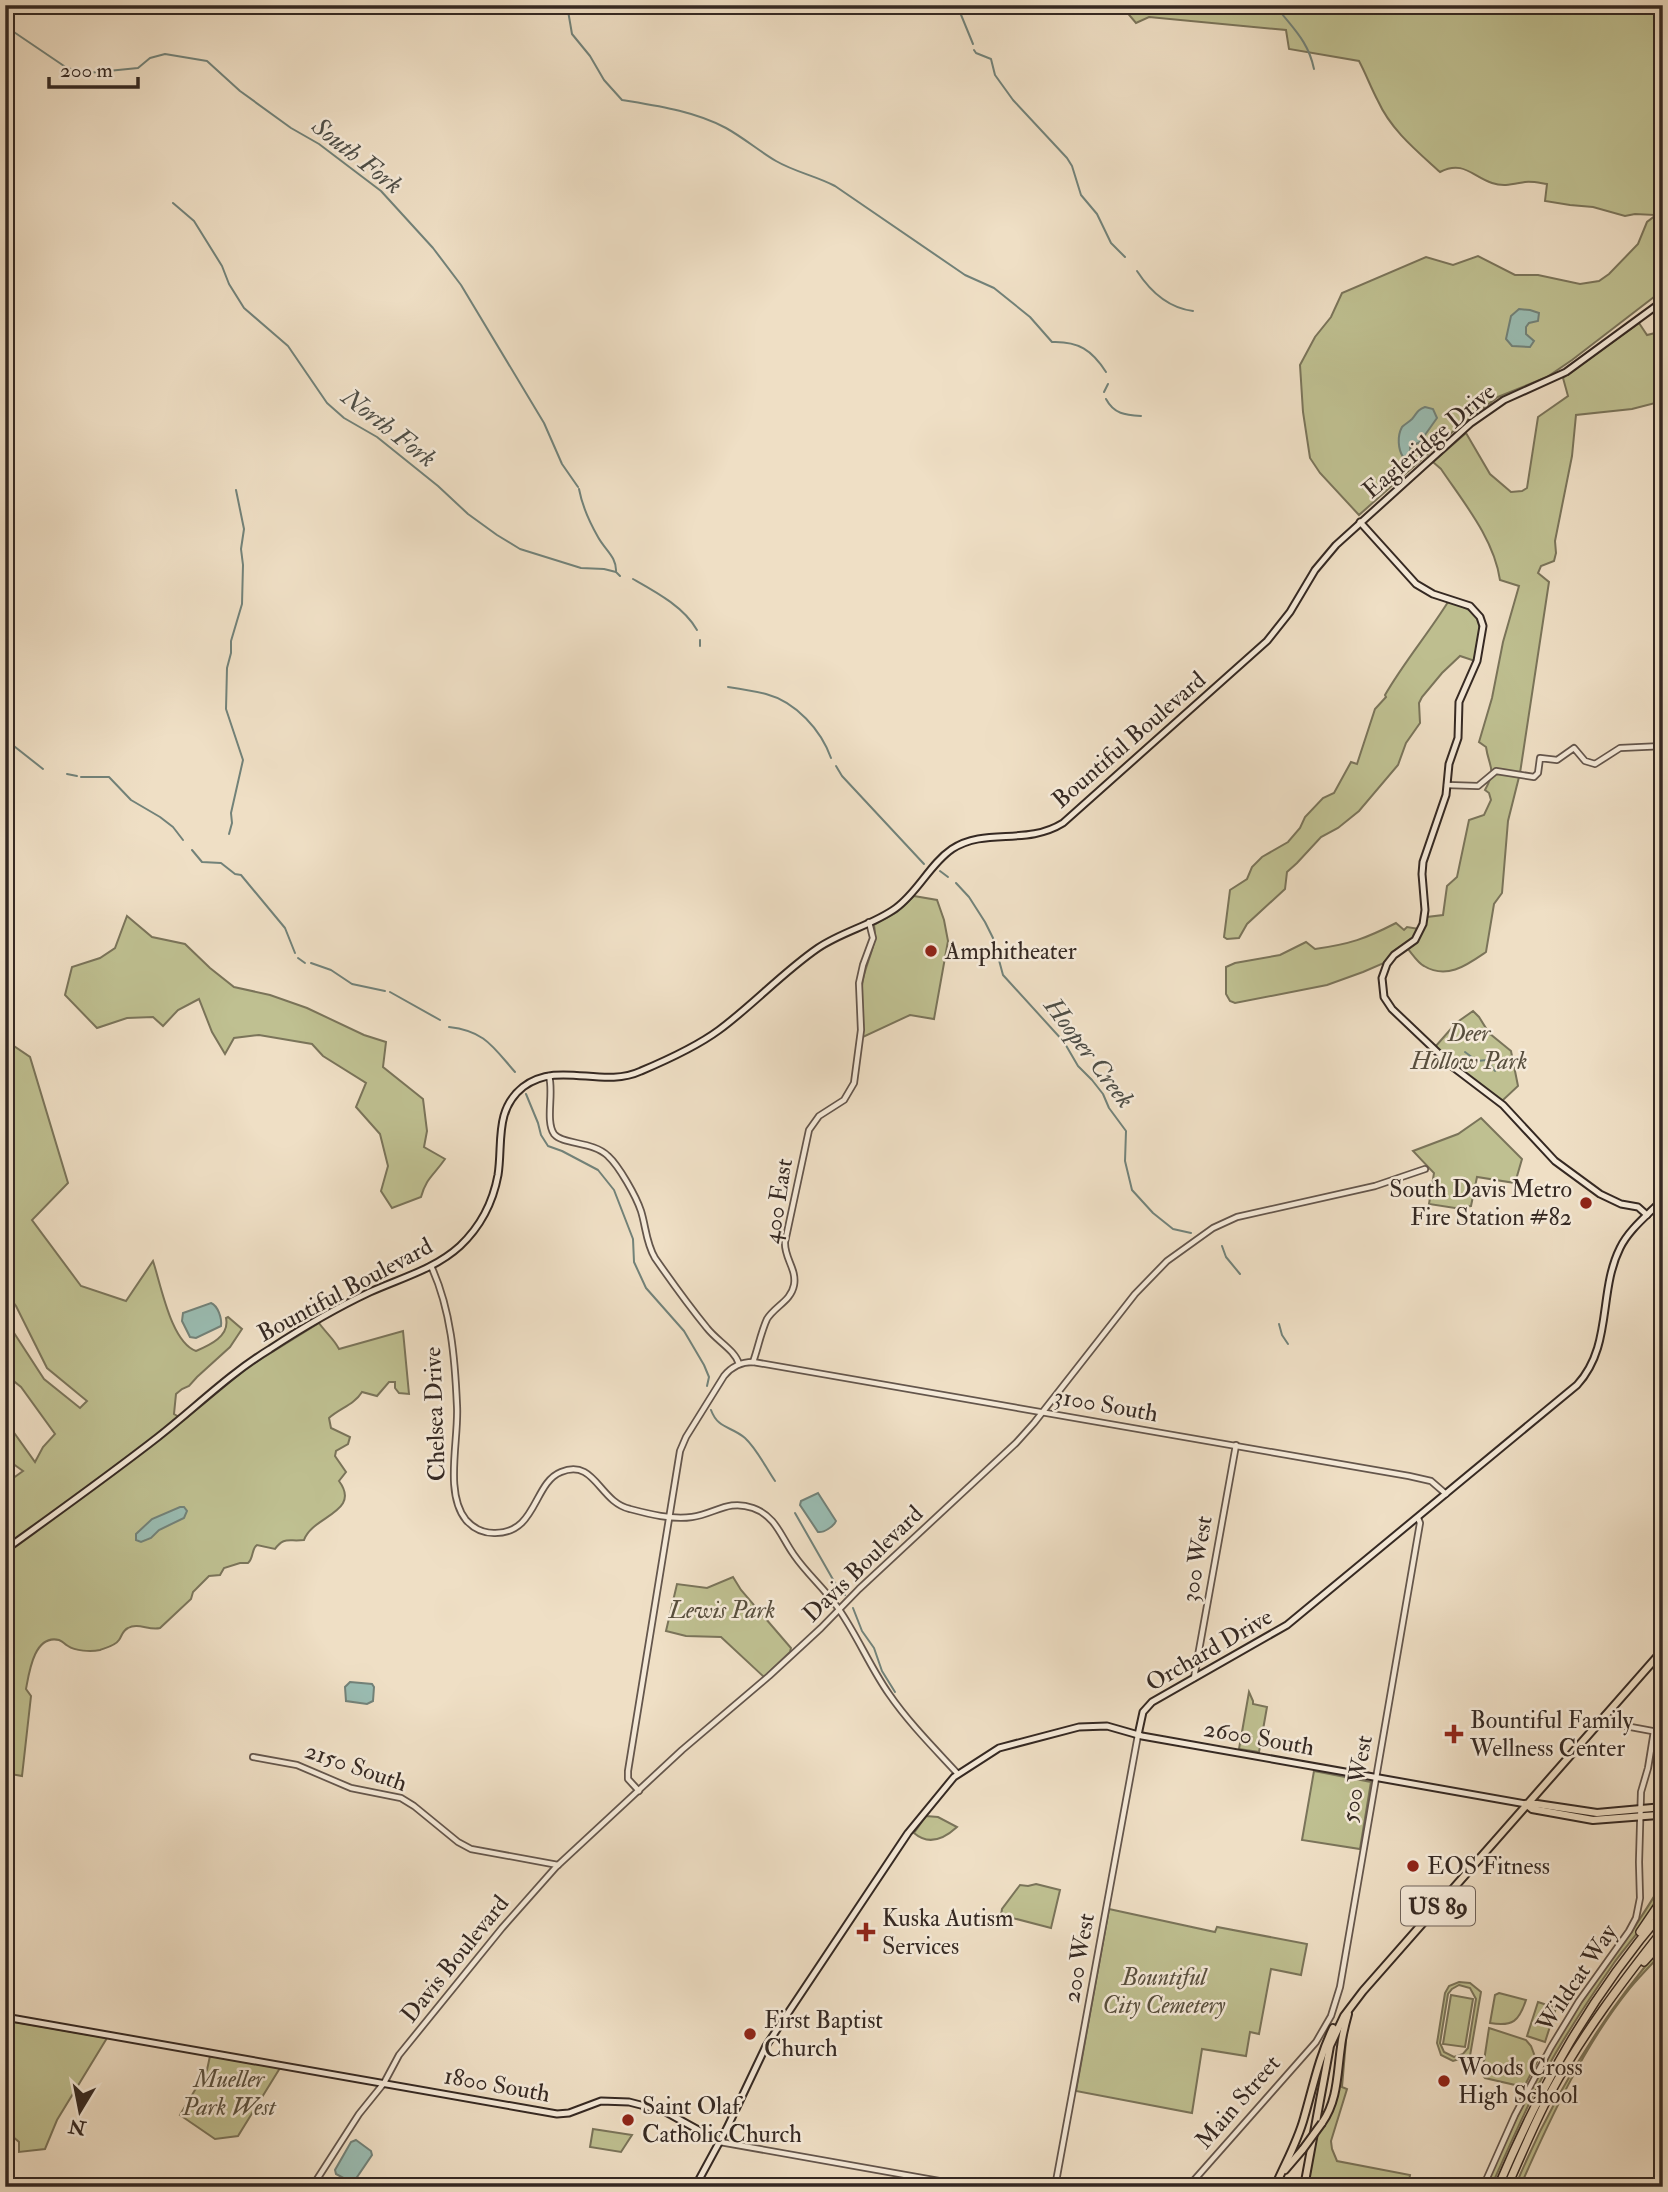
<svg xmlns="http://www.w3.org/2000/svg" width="1668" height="2192" font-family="'IM FELL Double Pica',serif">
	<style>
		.green { fill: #bfc091; stroke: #7a745a; stroke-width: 2; fill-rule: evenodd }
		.water { fill: #9abdb3; stroke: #728279; stroke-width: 2 }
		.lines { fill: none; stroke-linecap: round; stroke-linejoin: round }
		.stream { stroke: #728279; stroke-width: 2 }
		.tertiary-casing { stroke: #64564c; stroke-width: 8 }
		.secondary-casing { stroke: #352923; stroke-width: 9 }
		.primary-casing { stroke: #352923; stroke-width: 10 }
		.motorway-casing { stroke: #352923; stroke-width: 10 }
		.tertiary { stroke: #f5ead9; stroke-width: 4.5 }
		.secondary { stroke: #f5ead9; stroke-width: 5 }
		.primary { stroke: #efdfc5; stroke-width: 6 }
		.motorway { stroke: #efdfc5; stroke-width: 7 }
		.primary-bridge-casing { stroke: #352923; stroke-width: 10; stroke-linecap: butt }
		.primary-bridge { stroke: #efdfc5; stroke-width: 6 }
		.poi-dot { fill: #8f2418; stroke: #f5ead9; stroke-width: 2.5 }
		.labels { text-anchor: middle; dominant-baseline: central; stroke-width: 5; stroke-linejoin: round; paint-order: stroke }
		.shield { fill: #f5ead9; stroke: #6f635a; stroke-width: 2 }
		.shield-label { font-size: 23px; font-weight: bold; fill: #352923 }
		.street-label { font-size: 24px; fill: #352923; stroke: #f5ead9 }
		.poi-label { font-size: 24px; fill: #352923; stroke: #f5ead9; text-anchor: start }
		.park-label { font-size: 24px; font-style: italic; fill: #584f3e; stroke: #f5ead9 }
		.water-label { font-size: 26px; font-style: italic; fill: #4e4e47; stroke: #f5ead9 }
	</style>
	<rect width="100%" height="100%" fill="#efdfc5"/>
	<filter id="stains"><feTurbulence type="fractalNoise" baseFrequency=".00286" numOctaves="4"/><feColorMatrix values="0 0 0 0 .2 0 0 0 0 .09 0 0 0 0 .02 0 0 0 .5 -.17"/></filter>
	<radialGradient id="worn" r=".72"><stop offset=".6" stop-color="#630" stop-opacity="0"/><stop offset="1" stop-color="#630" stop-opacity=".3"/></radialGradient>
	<g class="green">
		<path d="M1129,5H1663V290L1572,360L1547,377L1498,397L1457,428L1359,515L1320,473L1310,458L1303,412L1300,365L1315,337L1331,317L1342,293L1426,257L1453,265L1478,256L1515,275H1538L1580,284L1599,281L1609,274L1638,244L1647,222L1656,215L1635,214L1625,216L1593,207L1570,205L1545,201L1547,184C1540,183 1532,181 1525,182C1513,184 1504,187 1492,183C1472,176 1463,160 1440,172C1417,151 1391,130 1378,101C1371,88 1366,74 1359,61L1289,49L1286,30L1149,17L1136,23L1124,9Z"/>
		<path d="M1639,323L1647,335L1663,331V401L1632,409L1576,415L1572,456L1555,541L1556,553L1554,561L1541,566L1538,573L1549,582L1520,773L1508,821L1502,893L1494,904L1486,952C1467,965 1447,980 1424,966C1418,963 1413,955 1408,949L1421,935L1427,917L1443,915L1447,886L1457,877L1469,820L1484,815L1491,800L1489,793L1485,790C1497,768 1489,768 1486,747L1479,742L1492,698L1503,642L1519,586L1500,580C1494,539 1464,503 1441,469L1433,462L1466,433L1490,474L1511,492L1522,491L1527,488L1538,417L1568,396L1563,378Z"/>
		<path d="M1448,602C1489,612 1480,626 1475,661L1460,656L1442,673L1422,697L1419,703L1420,723L1406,743L1398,765L1359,811L1338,828L1321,837L1297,863L1287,872L1285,889L1247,924L1239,938L1227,939L1224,937L1230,890L1247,879L1252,867L1262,857L1288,842L1300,828L1305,817L1323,798L1334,793L1351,762L1357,764L1375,709L1386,697L1385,695C1404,662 1428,634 1448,602Z"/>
		<path d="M914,896L937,900L944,920L948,941L934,1019L910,1015L863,1037C863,1020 860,1003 862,986C864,964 878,947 874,925L897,912Z"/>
		<path d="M127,916L152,937L185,944L210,968L234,987L270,995L307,1008L364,1035L386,1042L383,1067L423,1099L427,1131L424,1147L445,1159C434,1175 426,1178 421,1197L392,1208L381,1191L388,1166L380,1134L356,1107L366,1083L323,1056L312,1044L259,1035L234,1038L225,1054L212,1032L199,999L178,1010L163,1026L153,1017L127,1018L97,1028L65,995L72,967L100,958L115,948Z"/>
		<path d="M1396,923L1404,930L1407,927L1419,929L1410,941L1394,951L1384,963L1363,972L1327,985L1235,1003L1230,1001L1226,994V967L1235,963L1280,955L1306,942L1315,949C1350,944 1365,939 1396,923Z"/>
		<polygon points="1473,1011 1479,1017 1489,1033 1511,1051 1518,1086 1502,1101 1451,1063 1435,1047 1456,1023"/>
		<path d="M5,1040L30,1057L68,1183L32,1220L81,1286L126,1301L153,1261C161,1285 171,1342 196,1351C210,1345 230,1336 226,1318L228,1317L242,1329L230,1347L197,1377L189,1386L182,1389L176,1394L174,1414L184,1420L248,1367L319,1323C326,1333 334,1339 339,1349L403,1331L409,1394L399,1393L395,1388V1382H389L377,1396L362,1392C354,1405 340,1408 329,1418L331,1428L350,1437L348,1444L336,1451L335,1456L346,1472L339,1481C362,1512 312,1516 304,1540C289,1542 284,1536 275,1549L257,1545C251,1549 254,1558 248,1563H240L224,1568L220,1575L209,1576L193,1592L191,1599L160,1628C149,1631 138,1622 128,1628C122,1631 122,1636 119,1640C115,1646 105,1648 100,1650C91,1652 75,1651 68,1646C63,1643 64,1642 59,1640C34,1634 29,1673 26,1689L31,1696L22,1776L5,1773V1484L23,1471L5,1458V1420L35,1462L43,1447L55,1434L21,1387L5,1374V1319L44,1379L80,1408L87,1401L47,1368L16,1306L5,1291Z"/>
		<polygon points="1481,1118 1522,1159 1515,1183 1477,1177 1471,1206 1455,1208 1429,1204 1434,1173 1413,1151 1458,1134"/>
		<polygon points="733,1577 741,1590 791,1648 790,1652 764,1677 721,1637 686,1636 666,1631 677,1584 707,1588"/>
		<polygon points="1249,1692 1253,1701 1253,1704 1267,1707 1259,1752 1239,1749"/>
		<polygon points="1314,1771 1371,1782 1360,1849 1302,1840"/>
		<path d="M926,1816L938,1817L957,1827C945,1838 929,1846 914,1833Z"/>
		<path d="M1663,1881C1663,1906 1629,1942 1614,1963C1589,1999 1564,2036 1543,2076C1524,2112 1508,2149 1491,2187H1485C1510,2131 1535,2076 1567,2024C1598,1975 1635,1932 1663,1881Z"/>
		<polygon points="1036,1884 1060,1890 1051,1928 1001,1915 1002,1909 1020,1885 1028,1886"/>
		<polygon points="1109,1909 1215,1932 1217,1927 1307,1944 1301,1975 1271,1969 1259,2034 1250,2032 1246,2056 1202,2049 1192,2113 1076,2091"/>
		<path d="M1663,1945V1952C1652,1964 1640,1976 1630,1988C1584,2045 1549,2121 1520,2187H1515C1552,2097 1600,2018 1663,1945Z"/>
		<path d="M1459,1982L1470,1983L1481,1992L1470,2056L1453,2061L1441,2055L1437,2043L1445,1993L1449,1986ZM1459,1985L1470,1988L1476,1999L1468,2048L1463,2054L1454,2057L1444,2052L1440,2043L1448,1994L1452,1989Z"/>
		<path d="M1499,1993L1526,2000C1519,2021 1513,2027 1490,2023L1495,1995Z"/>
		<polygon points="1451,1995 1473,1999 1465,2047 1443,2044"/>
		<polygon points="1538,2002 1556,2008 1545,2042 1527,2036"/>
		<polygon points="9,2021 107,2038 57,2120 45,2149 19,2152 19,2142 5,2130 5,2044"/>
		<polygon points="1489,2028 1526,2040 1531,2046 1537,2062 1524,2087 1485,2078 1482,2074"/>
		<polygon points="1347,2029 1342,2087 1347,2089 1331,2141 1332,2149 1337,2161 1410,2175 1408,2187 1308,2187 1315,2138 1331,2114 1337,2098"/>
		<polygon points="210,2056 280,2068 238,2136 215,2139 180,2115 207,2070"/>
		<polygon points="593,2129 632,2135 621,2152 590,2147"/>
	</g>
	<g class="water">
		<polygon points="1519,309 1530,310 1539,313 1538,321 1529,323 1526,327 1526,334 1534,341 1530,347 1512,346 1506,339 1511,316"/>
		<path d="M1425,407L1433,409L1437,418L1420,442L1410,447L1411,456L1403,457C1398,449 1397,436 1402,427C1405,424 1409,422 1412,419C1417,413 1417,410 1425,407Z"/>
		<path d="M211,1303C218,1306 222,1318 221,1326L196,1338L190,1337L182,1321L183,1313Z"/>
		<path d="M818,1493L836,1521C834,1526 824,1533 818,1532L800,1505L801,1501Z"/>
		<polygon points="180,1507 184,1507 187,1511 184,1518 159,1530 151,1538 141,1542 136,1540 136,1534 152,1519"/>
		<polygon points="350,1682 372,1684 374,1687 373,1701 367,1704 346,1701 345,1687"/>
		<polygon points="356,2140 371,2151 372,2155 355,2180 349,2181 336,2174 335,2170 351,2142"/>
	</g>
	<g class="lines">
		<g class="stream">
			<path d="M567,5L572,34L590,56L604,80L622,100C658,106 694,111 726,128C744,138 759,151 776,161C795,172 816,176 835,186L965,275L994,288L1030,317L1052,342C1078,341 1092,350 1106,372"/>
			<polyline points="957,5 973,44"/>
			<path d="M1275,5C1292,28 1308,40 1314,69"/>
			<polyline points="5,26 67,68 88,73 138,68 150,58 165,54 207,61 240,91 291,128 319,144 381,191 433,248 461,285 544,423 562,464 578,487"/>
			<polyline points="974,50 976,53 991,59 995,75 1013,100 1067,158 1072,166 1081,195 1097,214 1111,243 1125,257"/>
			<polyline points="173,203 194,221 222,266 229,284 244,308 288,346 327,403 344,418 377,437 438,486 468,514 497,535 520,549 581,568 604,569 616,572"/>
			<path d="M1137,271C1150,291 1169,308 1193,311"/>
			<polyline points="1104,392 1108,384"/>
			<path d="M1106,399C1114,414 1125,415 1141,416"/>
			<path d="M579,489C582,505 590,523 598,537C605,550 617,557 616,572L620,576"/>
			<path d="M633,579C656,592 684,607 697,630"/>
			<polyline points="700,646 700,640"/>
			<path d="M728,687C741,689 754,691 766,694C796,702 821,730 831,758"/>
			<polyline points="5,739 43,769"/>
			<polyline points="836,766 842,776 924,864"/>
			<polyline points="67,774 77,776"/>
			<polyline points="81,777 109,777 131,800 160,817 173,827 183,840"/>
			<polyline points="229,834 232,823 231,813 243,760 226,709 227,668 231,653 231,641 242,604 243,565 241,549 244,529 236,490"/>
			<polyline points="192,850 202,862 221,863 235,874 241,875 285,928 295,953"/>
			<polyline points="940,871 948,877"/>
			<polyline points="956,883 969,897 985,922 993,938 1003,975 1064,1042 1078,1066 1092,1080 1103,1094 1109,1108 1126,1131 1125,1161 1132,1190 1153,1213 1173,1229 1191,1233"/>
			<polyline points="298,958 305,963"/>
			<polyline points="311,963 331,970 352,984 385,991"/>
			<polyline points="390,992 440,1020"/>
			<path d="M449,1027C485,1031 493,1047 515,1072"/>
			<polyline points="1465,1052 1477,1061 1487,1060 1495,1071"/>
			<polyline points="526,1094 538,1123 541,1135 548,1146 562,1151 598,1170 614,1190 633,1239 634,1262 646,1288 684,1331 704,1365 709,1377 707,1386"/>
			<polyline points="1222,1246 1226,1257 1240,1274"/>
			<polyline points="1279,1324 1282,1335 1288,1344"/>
			<path d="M711,1410C718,1429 731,1426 745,1438C757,1449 766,1468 775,1481"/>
			<polyline points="795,1513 835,1583 845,1595"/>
			<polyline points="853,1608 862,1631 874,1648 882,1671 895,1692"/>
		</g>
		<g class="tertiary-casing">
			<g id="tertiary">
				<polyline points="1447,785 1478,786 1496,771 1534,777 1538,773 1540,758 1557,760 1574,748 1585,761 1595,764 1620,748 1663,746"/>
				<path d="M549,1076C554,1092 545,1121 554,1134C563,1145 593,1141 608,1156C619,1166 636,1196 641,1211C646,1227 646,1243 655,1258C671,1281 689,1306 707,1328C717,1341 735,1350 739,1364"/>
				<path d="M431,1266C451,1309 455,1359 457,1406C459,1439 444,1493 466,1520C473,1528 483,1533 494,1533C537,1534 533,1483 561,1472C595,1458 599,1502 630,1509C649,1514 672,1520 692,1517C715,1514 728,1499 753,1508C776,1516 781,1537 794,1555C807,1574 825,1589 838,1608C857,1635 870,1667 889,1694C909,1723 934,1748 958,1774"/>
				<path d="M753,1362C758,1348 761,1332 767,1319C775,1306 791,1301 794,1285C797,1269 784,1258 785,1242L809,1130L819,1116L844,1100L854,1083L861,1030L859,983L863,965L873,938L869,922"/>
				<polyline points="1194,1678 1236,1445"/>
				<polyline points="1605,1715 1620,1725 1663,1733"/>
				<polyline points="253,1757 297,1765 351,1788 401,1798 414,1806 458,1842 471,1849 558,1865"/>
				<path d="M639,1791L628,1779V1771L680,1451L686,1437L724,1376C732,1366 741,1362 753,1362L1409,1476L1431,1481L1446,1494"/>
				<polyline points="720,2142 973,2187"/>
				<polyline points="312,2187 359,2114 384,2083 399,2055 502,1928 556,1867 682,1750 769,1676 821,1628 859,1589 1016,1443 1034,1423 1135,1294 1167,1261 1213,1228 1237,1217 1375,1186 1425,1169"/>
				<polyline points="1055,2187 1138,1735"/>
				<polyline points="1188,2187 1316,2042 1331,2016 1340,1987 1420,1523 1418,1518"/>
				<polyline points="1483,2187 1515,2115 1551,2047 1579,2001 1629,1931 1636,1918 1640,1898 1639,1862 1641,1792 1648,1768 1654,1731"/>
			</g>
		</g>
		<g class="secondary-casing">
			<g id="secondary">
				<polyline points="1360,522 1416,584 1433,594 1470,606 1480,617 1483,626 1477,661 1459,702 1458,738 1449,764 1446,795 1423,862 1422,874 1425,910 1423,924 1415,940 1394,955 1387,964 1382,978 1384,997 1392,1009 1453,1067 1503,1105 1555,1161 1600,1194 1621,1204 1638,1207 1647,1215"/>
				<path d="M5,1550C56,1513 108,1476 158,1437C195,1408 229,1374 270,1349C302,1328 336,1308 370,1292C401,1278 435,1269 460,1246C480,1227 493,1202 498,1175C503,1144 494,1110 523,1087C559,1060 602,1089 641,1071C667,1060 696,1047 719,1030C753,1005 783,972 818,948C843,931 873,925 896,908C918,892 930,864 952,849C986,827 1026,846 1063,823L1267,641L1290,612L1315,570L1336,545L1471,423L1504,400L1566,372L1663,301"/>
				<path d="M1138,1735L1143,1712L1152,1702L1287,1625L1577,1385C1613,1346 1598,1292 1620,1248C1629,1229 1649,1214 1663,1199"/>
				<polyline points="5,2017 557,2114 569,2113 601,2101 629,2102 664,2111 720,2142"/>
				<polyline points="695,2187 727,2128 766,2046 908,1833 954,1777 999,1748 1079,1727 1107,1726 1142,1736 1526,1804"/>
			</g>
		</g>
		<g class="primary-casing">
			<g id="primary">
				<polyline points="1526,1804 1532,1809 1593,1820 1658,1815"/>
				<polyline points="1526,1804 1537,1804 1597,1813 1663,1807"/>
				<path d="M1322,2123C1338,2100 1337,2074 1341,2047C1342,2036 1345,2025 1348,2014"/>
				<polyline points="1285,2170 1303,2149"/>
				<path d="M1278,2180C1287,2160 1298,2140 1304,2118C1313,2087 1319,2057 1333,2028"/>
				<polyline points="1304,2187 1330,2046 1344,2016 1363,1991 1663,1650"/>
			</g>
		</g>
		<g class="motorway-casing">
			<g id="motorway">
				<polyline points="1656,1815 1663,1813"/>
				<polyline points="1640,1932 1663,1898"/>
				<polyline points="1644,1962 1663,1941"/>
				<path d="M1498,2187C1541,2085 1591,1996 1663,1912"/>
				<path d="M1507,2187C1521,2156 1534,2124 1550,2094C1581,2036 1622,1982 1663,1930"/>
			</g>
		</g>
		<use href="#tertiary" class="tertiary"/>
		<use href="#secondary" class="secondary"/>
		<use href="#primary" class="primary"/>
		<use href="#motorway" class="motorway"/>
		<g class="primary-bridge-casing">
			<polyline id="primary-bridge" points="1303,2149 1322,2123"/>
		</g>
		<use href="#primary-bridge" class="primary-bridge"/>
	</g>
	<g class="poi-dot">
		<circle cx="931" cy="951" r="7"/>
		<circle cx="1586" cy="1203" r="7"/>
		<path d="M1450.5 1723.5h7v7h7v7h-7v7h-7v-7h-7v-7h7z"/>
		<circle cx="1413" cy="1866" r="7"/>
		<path d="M862.5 1921.5h7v7h7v7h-7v7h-7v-7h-7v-7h7z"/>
		<circle cx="750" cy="2034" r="7"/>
		<circle cx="1444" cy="2081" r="7"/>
		<circle cx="628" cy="2120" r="7"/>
	</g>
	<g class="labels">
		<rect class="shield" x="1401" y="1886.5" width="74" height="39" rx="5"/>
		<g class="shield-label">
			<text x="1438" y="1906">US 89</text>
		</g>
		<g class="street-label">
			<text transform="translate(1429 441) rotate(-40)">Eagleridge Drive</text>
			<text transform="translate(1129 740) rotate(-41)">Bountiful Boulevard</text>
			<text transform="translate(778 1201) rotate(-81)">400 East</text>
			<text transform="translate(345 1290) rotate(-28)">Bountiful Boulevard</text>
			<text transform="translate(1106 1405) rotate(10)">3100 South</text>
			<text transform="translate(435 1414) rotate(-92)">Chelsea Drive</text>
			<text transform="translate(1197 1559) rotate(-80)">300 West</text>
			<text transform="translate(863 1564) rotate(-44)">Davis Boulevard</text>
			<text transform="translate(1209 1650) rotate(-30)">Orchard Drive</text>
			<text transform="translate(1259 1738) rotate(10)">2600 South</text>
			<text transform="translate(356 1767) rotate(19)">2150 South</text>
			<text transform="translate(1357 1779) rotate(-80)">500 West</text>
			<text transform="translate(1079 1958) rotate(-80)">200 West</text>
			<text transform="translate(455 1959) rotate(-51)">Davis Boulevard</text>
			<text transform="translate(1577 1978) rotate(-56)">Wildcat Way</text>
			<text transform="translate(497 2085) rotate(10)">1800 South</text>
			<text transform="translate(1238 2102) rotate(-49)">Main Street</text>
		</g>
		<g class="poi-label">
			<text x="945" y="951">Amphitheater</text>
			<text x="1572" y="1189" text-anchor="end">South Davis Metro<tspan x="1572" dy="28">Fire Station #82</tspan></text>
			<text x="1470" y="1720">Bountiful Family<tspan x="1470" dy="28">Wellness Center</tspan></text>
			<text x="1427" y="1866">EOS Fitness</text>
			<text x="882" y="1918">Kuska Autism<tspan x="882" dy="28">Services</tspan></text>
			<text x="764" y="2020">First Baptist<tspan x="764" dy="28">Church</tspan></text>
			<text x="1458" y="2067">Woods Cross<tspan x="1458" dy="28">High School</tspan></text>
			<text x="642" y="2106">Saint Olaf<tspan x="642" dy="28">Catholic Church</tspan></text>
		</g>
		<g class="park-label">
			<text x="1469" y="1033">Deer<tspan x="1469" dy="28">Hollow Park</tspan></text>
			<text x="722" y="1610">Lewis Park</text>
			<text x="1164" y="1977">Bountiful<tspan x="1164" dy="28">City Cemetery</tspan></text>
			<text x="229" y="2079">Mueller<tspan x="229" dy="28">Park West</tspan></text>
		</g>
		<g class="water-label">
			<text transform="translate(357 156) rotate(38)">South Fork</text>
			<text transform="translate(389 428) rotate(38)">North Fork</text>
			<text transform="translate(1089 1053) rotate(53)">Hooper Creek</text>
		</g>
	</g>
	<rect width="1668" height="2192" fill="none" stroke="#efdfc5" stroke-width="28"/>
	<rect x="7" y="7" width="1654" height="2178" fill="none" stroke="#352923" stroke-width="3.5"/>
	<rect x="14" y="14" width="1640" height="2164" fill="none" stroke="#352923" stroke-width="2"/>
	<g transform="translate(80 2111) rotate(190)" stroke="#f5ead9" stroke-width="5" paint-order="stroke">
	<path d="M0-5L12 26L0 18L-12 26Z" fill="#352923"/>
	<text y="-10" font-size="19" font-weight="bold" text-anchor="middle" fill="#352923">N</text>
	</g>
	<path d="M49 77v10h89v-10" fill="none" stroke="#352923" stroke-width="3.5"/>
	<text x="60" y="77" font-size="21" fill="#352923" stroke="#f5ead9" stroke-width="5" paint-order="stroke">200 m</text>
	<rect width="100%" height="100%" filter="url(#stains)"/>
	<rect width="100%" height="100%" fill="url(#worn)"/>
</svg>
